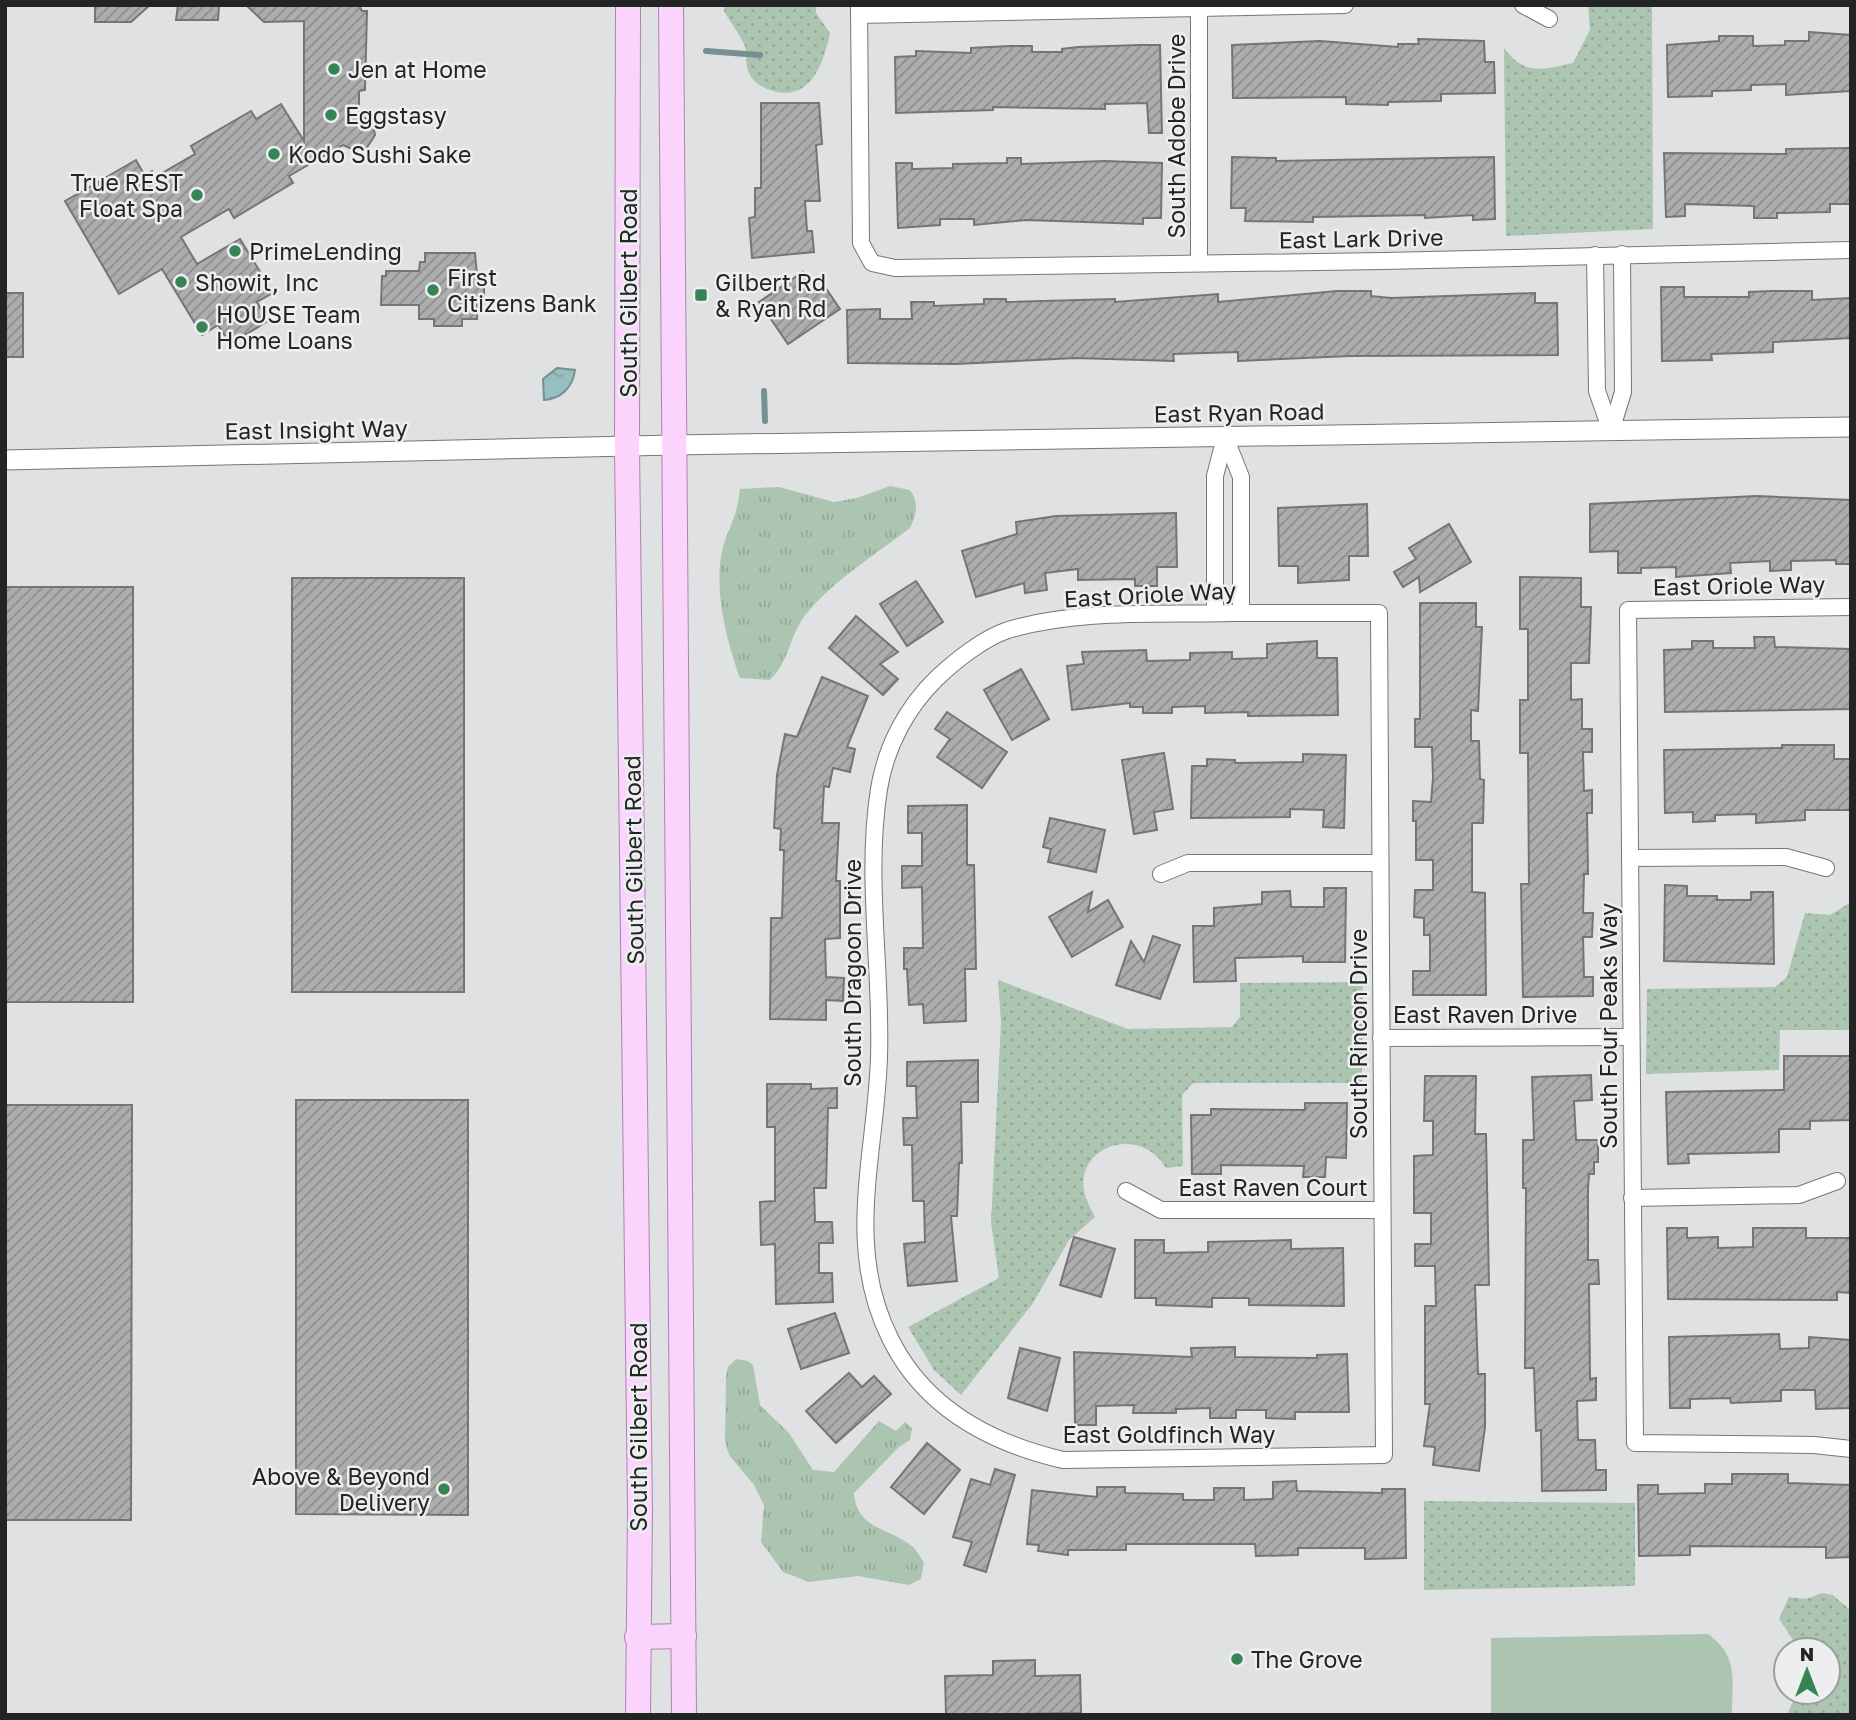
<svg xmlns="http://www.w3.org/2000/svg" width="1856" height="1720" font-family="'Golos Text',sans-serif">
	<style>
		.grass { fill: url(#grass-tufts) }
		.park { fill: url(#park-dots) }
		.pitch { fill: #acc5b1 }
		.water { fill: url(#water-ripples); stroke: #749091; stroke-width: 2 }
		.lines { fill: none; stroke-linecap: round; stroke-linejoin: round }
		.stream { stroke: #749091; stroke-width: 6 }
		.building { fill: url(#building-hatch); stroke: #757576; stroke-width: 2 }
		.minor-casing { stroke: #757677; stroke-width: 18 }
		.tertiary-casing { stroke: #757677; stroke-width: 21 }
		.primary-casing { stroke: #ad84b0; stroke-width: 26 }
		.minor { stroke: #fff; stroke-width: 16 }
		.tertiary { stroke: #fff; stroke-width: 19 }
		.primary { stroke: #fad4fd; stroke-width: 24 }
		.poi-dot { fill: #368353; stroke: #edeef0; stroke-width: 2.5 }
		.labels { text-anchor: middle; dominant-baseline: central; stroke-width: 5; stroke-linejoin: round; paint-order: stroke }
		.poi-label { font-size: 23px; fill: #232424; stroke: #edeef0; text-anchor: start }
		.street-label { font-size: 23px; fill: #232424; stroke: #edeef0 }
	</style>
	<defs>
		<pattern id="grass-tufts" width="24" height="20" patternUnits="userSpaceOnUse" patternTransform="scale(1.75)"><rect width="24" height="20" fill="#acc5b1"/><path d="M3 7l-1-3M5 7V3M7 7l1-3M15 17l-1-3M17 17v-4M19 17l1-3" fill="none" stroke="#94a998"/></pattern>
		<pattern id="park-dots" width="8" height="8" patternUnits="userSpaceOnUse" patternTransform="scale(1.75)"><rect width="8" height="8" fill="#acc5b1"/><path d="M2 2h.1M6 6h.1" fill="none" stroke="#94a998" stroke-width="1.8" stroke-linecap="round"/></pattern>
		<pattern id="water-ripples" width="26" height="14" patternUnits="userSpaceOnUse" patternTransform="scale(1.75)"><rect width="26" height="14" fill="#97bec0"/><path d="M2 4q2-2 4 0t4 0M15 11q2-2 4 0t4 0" fill="none" stroke="#82a3a5"/></pattern>
		<pattern id="building-hatch" width="6" height="6" patternUnits="userSpaceOnUse" patternTransform="scale(1.75)"><rect width="6" height="6" fill="#adadae"/><path d="M-1 1l2-2M0 6l6-6M5 7l2-2" fill="none" stroke="#8c8d8d"/></pattern>
	</defs>
	<rect width="100%" height="100%" fill="#e0e1e2"/>
	<g class="grass">
		<path d="M890,486L910,490C919,503 917,514 910,528C875,555 834,580 806,614C789,635 791,659 770,680L740,678C726,639 711,581 725,541C733,518 737,515 740,489L779,487L834,502L857,498Z"/>
		<path d="M736,1359L748,1361L753,1365L760,1405L789,1433L813,1470L834,1472L879,1421L896,1431L905,1422L912,1428L910,1440L899,1447L854,1493C857,1531 891,1527 914,1548C918,1552 921,1559 924,1563L921,1579L909,1585L858,1576L809,1582L783,1572L761,1542L764,1505L754,1485L729,1455L725,1441L726,1376L728,1367Z"/>
	</g>
	<g class="park">
		<path d="M725,5H816V13L830,33C824,62 811,102 773,91C762,88 753,82 748,71C745,63 748,52 744,44C739,33 730,22 724,11Z"/>
		<path d="M1588,5H1652L1653,229L1506,236L1504,48C1525,76 1541,70 1573,63L1590,30Z"/>
		<polygon points="1851,902 1851,1030 1780,1030 1779,1070 1646,1074 1647,989 1775,987 1787,977 1805,913 1830,915"/>
		<path d="M998,980L1128,1029L1232,1027L1240,1017V983L1363,982L1362,1083H1193L1182,1095L1183,1166L1166,1168C1140,1124 1076,1146 1084,1191C1086,1200 1091,1209 1095,1217L1069,1240L1033,1303L961,1395L934,1370L908,1327L999,1278L991,1222L1001,1022Z"/>
		<polygon points="1424,1501 1635,1503 1635,1586 1424,1590"/>
		<polygon points="1822,1593 1833,1595 1851,1611 1851,1715 1787,1715 1797,1692 1828,1692 1828,1650 1800,1650 1779,1619 1789,1597 1806,1599"/>
	</g>
	<path class="pitch" d="M1708,1634C1739,1656 1732,1680 1732,1715H1491V1638Z"/>
	<path class="water" d="M557,368L575,370C573,387 561,399 544,400L543,379Z"/>
	<g class="lines">
		<g class="stream">
			<polyline points="706,51 760,55"/>
			<polyline points="764,391 765,421"/>
		</g>
	</g>
	<g class="building">
		<polygon points="95,5 150,5 131,22 95,22"/>
		<polygon points="178,5 219,5 218,20 176,20"/>
		<polygon points="246,5 359,5 362,11 367,11 365,90 359,91 359,114 373,123 375,135 366,149 354,150 343,145 289,176 293,183 234,218 229,209 181,237 197,264 240,239 273,293 257,302 268,321 230,344 218,325 202,335 162,269 119,294 65,201 136,160 145,176 152,171 155,177 195,154 191,146 251,111 256,119 281,104 304,141 304,21 264,22"/>
		<polygon points="1809,32 1851,35 1851,91 1786,95 1786,84 1751,85 1751,90 1712,91 1712,96 1668,97 1667,45 1719,41 1719,36 1753,36 1753,46 1785,45 1785,41 1809,41"/>
		<polygon points="1418,39 1484,41 1485,62 1494,62 1495,93 1441,94 1441,101 1388,102 1388,105 1346,104 1346,97 1233,98 1232,45 1320,41 1398,47 1398,44 1419,44"/>
		<polygon points="1141,45 1160,45 1162,133 1149,133 1147,103 1105,104 1105,109 993,107 993,110 896,113 895,57 916,56 916,51 971,53 971,48 1010,46 1032,46 1032,52 1062,52 1062,49 1078,47"/>
		<polygon points="761,103 819,103 822,144 816,145 820,201 805,201 807,231 812,231 814,252 752,258 749,218 755,217 755,188 761,188"/>
		<polygon points="1851,148 1851,204 1830,204 1830,212 1777,213 1777,218 1754,218 1754,206 1685,204 1685,216 1666,217 1664,153 1786,154 1786,149"/>
		<polygon points="1232,157 1276,158 1276,161 1494,157 1495,219 1473,220 1473,215 1425,218 1425,215 1313,217 1313,222 1245,221 1246,208 1231,208"/>
		<polygon points="1007,158 1021,158 1021,164 1105,161 1162,163 1161,218 1143,218 1143,224 1026,220 974,225 974,219 940,219 940,225 898,228 896,163 912,163 912,169 953,168 953,164 1007,163"/>
		<polygon points="425,253 475,253 477,276 484,276 484,304 477,304 477,319 462,319 462,326 434,326 434,319 419,319 419,305 381,305 382,276 386,276 386,271 419,271 420,262 425,262"/>
		<polygon points="803,272 817,293 825,287 840,309 788,344 759,302"/>
		<polygon points="1661,287 1684,287 1684,297 1749,297 1749,292 1772,291 1812,291 1812,300 1851,298 1851,338 1773,342 1773,352 1711,354 1712,360 1662,361"/>
		<polygon points="1337,291 1371,291 1371,296 1391,298 1535,293 1535,303 1557,303 1558,355 1350,356 1238,361 1238,352 1173,354 1174,361 1075,358 956,364 848,363 847,310 880,309 880,319 912,319 911,302 934,302 934,306 984,304 984,299 1006,299 1006,302 1115,299 1115,302 1218,294 1218,302"/>
		<rect x="5" y="293" width="18" height="64"/>
		<polygon points="1757,496 1851,500 1851,564 1836,564 1836,560 1791,561 1791,570 1770,571 1770,561 1730,563 1731,573 1676,577 1676,567 1641,568 1641,573 1618,573 1618,551 1590,552 1590,504"/>
		<polygon points="1367,504 1368,556 1349,556 1349,580 1298,583 1298,566 1279,566 1278,508"/>
		<polygon points="1176,513 1177,567 1157,567 1157,586 1135,586 1135,579 1078,580 1078,569 1045,573 1047,590 1025,593 1024,583 976,597 962,551 1017,534 1016,522 1056,516"/>
		<polygon points="1449,524 1471,562 1420,592 1419,577 1403,587 1394,572 1416,559 1409,548"/>
		<polygon points="1520,577 1581,578 1581,607 1591,607 1589,663 1571,663 1571,700 1582,699 1582,729 1592,729 1592,752 1583,752 1584,791 1592,790 1592,813 1587,813 1588,874 1584,874 1583,913 1593,913 1592,937 1583,937 1584,977 1593,977 1593,996 1523,997 1521,884 1529,884 1528,753 1520,753 1520,700 1528,700 1528,629 1520,629"/>
		<rect x="292" y="578" width="172" height="414"/>
		<polygon points="916,581 943,622 907,646 880,604"/>
		<rect x="5" y="587" width="128" height="415"/>
		<polygon points="1420,603 1476,603 1476,627 1482,627 1478,711 1471,710 1471,741 1479,741 1480,779 1484,780 1483,823 1472,823 1472,892 1485,893 1486,995 1413,995 1413,971 1430,971 1430,935 1424,935 1424,918 1414,917 1415,890 1433,890 1433,860 1416,860 1416,821 1413,821 1413,801 1431,802 1433,778 1432,747 1415,747 1415,719 1420,719"/>
		<polygon points="856,616 898,652 880,664 898,679 883,695 829,648"/>
		<polygon points="1754,637 1774,637 1775,647 1851,649 1851,709 1665,712 1664,650 1692,649 1692,641 1713,641 1713,648 1755,648"/>
		<polygon points="1317,641 1317,658 1337,658 1338,715 1248,716 1248,712 1205,713 1205,706 1172,707 1172,713 1143,713 1143,707 1130,707 1130,703 1072,710 1067,666 1084,664 1082,652 1146,650 1147,661 1190,660 1190,653 1232,652 1232,659 1267,658 1267,644"/>
		<polygon points="1021,669 1049,719 1012,740 984,690"/>
		<polygon points="822,677 868,696 847,747 855,749 850,772 833,768 829,787 824,786 822,823 839,823 836,881 840,881 840,938 825,939 826,977 844,978 843,1001 826,1000 826,1020 770,1019 771,918 782,918 784,850 780,850 781,829 774,828 777,775 785,734 797,737"/>
		<polygon points="947,712 1007,752 982,788 937,757 950,739 935,729"/>
		<polygon points="1782,745 1834,745 1834,759 1851,759 1851,810 1805,810 1805,820 1756,823 1756,814 1715,815 1715,821 1693,822 1693,812 1665,813 1664,750 1782,748"/>
		<polygon points="1164,753 1173,809 1154,812 1157,830 1134,834 1122,760"/>
		<polygon points="1303,754 1346,755 1344,828 1323,827 1324,810 1290,809 1290,817 1191,818 1192,766 1207,766 1207,759 1235,760 1235,763 1303,762"/>
		<polygon points="967,805 967,865 974,865 976,969 965,969 966,1021 924,1023 923,1004 909,1005 907,969 904,969 904,948 923,948 922,887 902,888 902,866 922,866 922,833 908,833 908,806"/>
		<polygon points="1050,818 1105,830 1096,872 1048,862 1051,849 1043,847"/>
		<polygon points="1665,885 1687,886 1687,896 1717,896 1717,900 1751,900 1751,892 1773,892 1774,964 1664,961"/>
		<polygon points="1324,888 1346,888 1345,962 1303,962 1303,956 1235,958 1236,981 1194,982 1193,926 1214,926 1214,908 1262,904 1262,892 1290,891 1291,907 1324,907"/>
		<polygon points="1092,892 1088,912 1108,900 1123,927 1072,957 1049,917"/>
		<polygon points="1153,936 1180,945 1160,999 1116,985 1131,941 1144,962"/>
		<polygon points="1784,1056 1851,1056 1851,1120 1810,1121 1810,1129 1779,1129 1779,1152 1688,1154 1689,1163 1668,1164 1666,1092 1784,1090"/>
		<polygon points="978,1060 978,1102 961,1102 962,1163 959,1163 957,1216 951,1216 957,1281 908,1286 904,1244 925,1242 924,1201 913,1201 912,1145 904,1145 903,1118 917,1118 916,1086 907,1086 907,1062"/>
		<polygon points="1591,1075 1592,1100 1574,1101 1576,1140 1598,1140 1598,1162 1594,1162 1594,1174 1589,1174 1588,1189 1588,1260 1598,1260 1599,1284 1589,1284 1590,1379 1596,1378 1596,1400 1577,1401 1578,1440 1595,1440 1596,1470 1606,1470 1606,1490 1542,1491 1541,1430 1536,1431 1534,1368 1525,1368 1526,1188 1523,1188 1523,1140 1534,1140 1532,1077"/>
		<polygon points="1425,1076 1476,1076 1475,1134 1486,1134 1489,1285 1475,1285 1478,1374 1485,1374 1485,1427 1479,1471 1433,1465 1435,1447 1424,1446 1430,1404 1425,1404 1425,1306 1436,1306 1435,1266 1415,1266 1415,1244 1431,1244 1431,1213 1414,1213 1414,1156 1433,1155 1433,1121 1424,1121"/>
		<polygon points="767,1084 811,1084 811,1089 837,1088 837,1108 828,1108 826,1188 814,1188 815,1222 832,1222 833,1243 819,1243 819,1273 832,1273 833,1302 776,1304 775,1244 761,1245 760,1202 775,1201 775,1127 767,1127"/>
		<polygon points="296,1100 468,1100 468,1515 296,1514"/>
		<polygon points="1305,1103 1347,1103 1346,1158 1326,1157 1325,1177 1303,1177 1304,1166 1221,1165 1221,1174 1192,1174 1191,1115 1211,1115 1211,1109 1305,1110"/>
		<polygon points="5,1105 132,1105 131,1520 5,1520"/>
		<polygon points="1667,1228 1687,1228 1687,1238 1718,1237 1718,1248 1753,1247 1753,1228 1806,1228 1806,1238 1851,1238 1851,1293 1837,1292 1837,1300 1668,1299"/>
		<polygon points="1074,1237 1115,1249 1101,1297 1060,1285"/>
		<polygon points="1135,1240 1164,1240 1164,1253 1208,1252 1208,1242 1291,1240 1291,1249 1343,1248 1344,1306 1249,1305 1249,1298 1212,1298 1212,1307 1156,1305 1156,1298 1135,1298"/>
		<polygon points="835,1313 849,1353 801,1369 788,1329"/>
		<polygon points="1779,1334 1780,1349 1809,1348 1809,1337 1851,1340 1851,1408 1816,1409 1815,1390 1781,1390 1781,1401 1731,1403 1730,1398 1690,1399 1690,1408 1670,1408 1669,1337"/>
		<polygon points="1235,1347 1235,1357 1317,1358 1317,1355 1347,1354 1349,1412 1295,1412 1295,1419 1266,1418 1266,1410 1236,1410 1236,1418 1210,1418 1210,1408 1176,1409 1176,1413 1133,1413 1134,1405 1096,1406 1096,1425 1075,1425 1074,1352 1192,1357 1191,1348"/>
		<polygon points="1020,1348 1060,1358 1047,1411 1008,1398"/>
		<polygon points="849,1373 862,1387 874,1376 891,1394 836,1443 806,1411"/>
		<polygon points="927,1443 960,1470 924,1514 891,1487"/>
		<polygon points="995,1469 1015,1475 986,1572 964,1565 972,1542 953,1537 971,1479 990,1485"/>
		<polygon points="1732,1474 1788,1474 1788,1483 1851,1485 1851,1557 1826,1558 1826,1547 1690,1546 1690,1555 1639,1556 1638,1485 1658,1485 1658,1494 1705,1493 1705,1484 1732,1484"/>
		<polygon points="1296,1481 1297,1491 1382,1493 1382,1489 1405,1489 1406,1558 1365,1559 1365,1548 1298,1548 1298,1555 1256,1556 1255,1544 1126,1544 1126,1550 1068,1550 1068,1555 1038,1551 1039,1545 1027,1544 1032,1490 1097,1497 1097,1487 1125,1487 1125,1493 1183,1494 1183,1500 1214,1500 1214,1488 1244,1488 1244,1500 1273,1499 1273,1482"/>
		<polygon points="1035,1660 1035,1676 1080,1675 1081,1713 946,1715 945,1676 993,1675 993,1661"/>
	</g>
	<g class="lines">
		<g class="minor-casing">
			<g id="minor">
				<polyline points="859,5 861,243 872,263 895,268 1384,261 1851,250"/>
				<polyline points="1523,5 1549,19"/>
				<polyline points="1199,9 1199,263"/>
				<polyline points="859,15 1345,5"/>
				<polyline points="1595,255 1597,391 1611,431"/>
				<polyline points="1611,431 1623,392 1622,254"/>
				<polyline points="1225,437 1241,477 1241,613"/>
				<polyline points="1851,607 1628,610 1635,1443 1814,1445 1851,1449"/>
				<polyline points="1215,613 1215,476 1225,437"/>
				<path d="M1232,613H1379L1384,1455L1063,1460C990,1443 924,1408 890,1338C844,1246 876,1154 879,1057C882,968 865,877 879,789C886,746 907,707 937,678C956,660 984,638 1008,630C1078,609 1160,615 1232,613Z"/>
				<polyline points="1630,858 1786,857 1826,868"/>
				<polyline points="1161,874 1188,863 1380,863"/>
				<polyline points="1381,1038 1631,1037"/>
				<polyline points="1126,1191 1161,1210 1382,1210"/>
				<polyline points="1632,1198 1799,1195 1837,1181"/>
			</g>
		</g>
		<g class="tertiary-casing">
			<polyline id="tertiary" points="5,460 674,445 1851,427"/>
		</g>
		<g class="primary-casing">
			<g id="primary">
				<polyline points="628,5 627,447 640,1510 638,1715"/>
				<polyline points="671,5 684,1715"/>
				<polyline points="637,1637 684,1636"/>
			</g>
		</g>
		<use href="#minor" class="minor"/>
		<use href="#tertiary" class="tertiary"/>
		<use href="#primary" class="primary"/>
	</g>
	<g class="poi-dot">
		<circle cx="334" cy="69" r="7"/>
		<circle cx="331" cy="115" r="7"/>
		<circle cx="274" cy="154" r="7"/>
		<circle cx="197" cy="195" r="7"/>
		<circle cx="235" cy="251" r="7"/>
		<circle cx="181" cy="282" r="7"/>
		<circle cx="433" cy="290" r="7"/>
		<rect x="694" y="288" width="14" height="14" rx="3.5"/>
		<circle cx="202" cy="327" r="7"/>
		<circle cx="444" cy="1489" r="7"/>
		<circle cx="1237" cy="1659" r="7"/>
	</g>
	<g class="labels">
		<g class="poi-label">
			<text x="348" y="69">Jen at Home</text>
			<text x="345" y="115">Eggstasy</text>
			<text x="288" y="154">Kodo Sushi Sake</text>
			<text x="183" y="182" text-anchor="end">True REST<tspan x="183" dy="26">Float Spa</tspan></text>
			<text x="249" y="251">PrimeLending</text>
			<text x="447" y="277">First<tspan x="447" dy="26">Citizens Bank</tspan></text>
			<text x="195" y="282">Showit, Inc</text>
			<text x="715" y="282">Gilbert Rd<tspan x="715" dy="26">&amp; Ryan Rd</tspan></text>
			<text x="216" y="314">HOUSE Team<tspan x="216" dy="26">Home Loans</tspan></text>
			<text x="430" y="1476" text-anchor="end">Above &amp; Beyond<tspan x="430" dy="26">Delivery</tspan></text>
			<text x="1251" y="1659">The Grove</text>
		</g>
		<g class="street-label">
			<text transform="translate(1176 136) rotate(-90)">South Adobe Drive</text>
			<text transform="translate(1361 238) rotate(-1)">East Lark Drive</text>
			<text transform="translate(628 293) rotate(-90)">South Gilbert Road</text>
			<text transform="translate(1239 412) rotate(-1)">East Ryan Road</text>
			<text transform="translate(316 429) rotate(-1)">East Insight Way</text>
			<text transform="translate(1739 585) rotate(-1)">East Oriole Way</text>
			<text transform="translate(1150 594) rotate(-3)">East Oriole Way</text>
			<text transform="translate(633 860) rotate(-91)">South Gilbert Road</text>
			<text transform="translate(852 973) rotate(-90)">South Dragoon Drive</text>
			<text x="1485" y="1014">East Raven Drive</text>
			<text transform="translate(1608 1026) rotate(-90)">South Four Peaks Way</text>
			<text transform="translate(1358 1034) rotate(-90)">South Rincon Drive</text>
			<text x="1273" y="1187">East Raven Court</text>
			<text transform="translate(638 1427) rotate(-90)">South Gilbert Road</text>
			<text x="1169" y="1434">East Goldfinch Way</text>
		</g>
	</g>
	<rect width="1856" height="1720" fill="none" stroke="#232424" stroke-width="14"/>
	<g transform="translate(1807 1671)"><circle r="33" fill="#edeef0" stroke="#9c9d9e" stroke-width="2"/>
	<path d="M0-5L12 26L0 18L-12 26Z" fill="#368353"/>
	<text y="-10" font-size="19" font-weight="bold" text-anchor="middle" fill="#232424">N</text>
	</g>
</svg>
